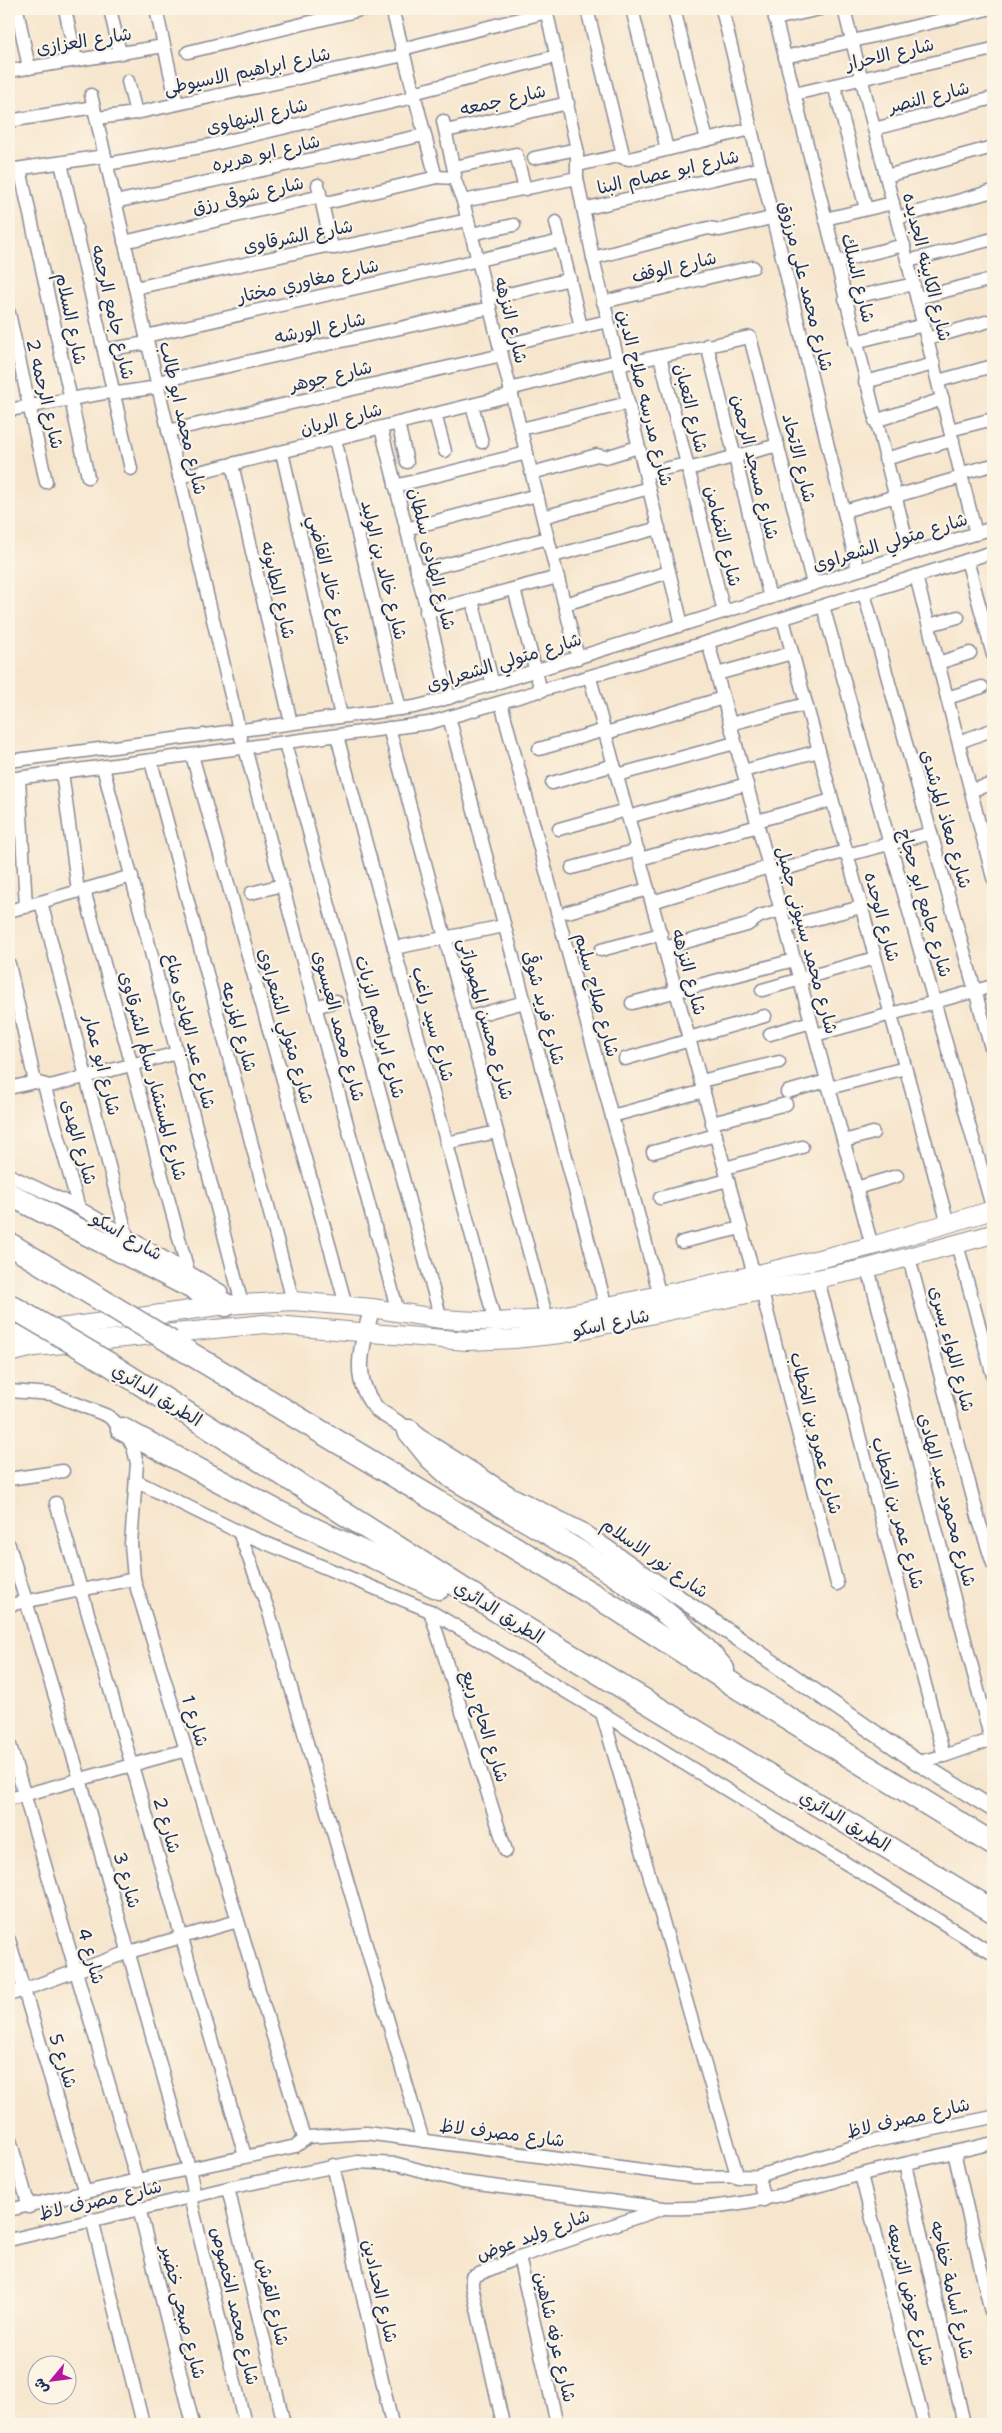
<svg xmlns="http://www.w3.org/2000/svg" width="1002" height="2433" font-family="'Shantell Sans','Playpen Sans Arabic',sans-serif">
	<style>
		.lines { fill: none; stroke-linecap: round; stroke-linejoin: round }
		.minor-casing { stroke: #898a96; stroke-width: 15 }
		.tertiary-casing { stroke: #898a96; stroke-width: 18 }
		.secondary-casing { stroke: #898a96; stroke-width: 20 }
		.motorway-casing { stroke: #898a96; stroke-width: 25 }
		.minor { stroke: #fff; stroke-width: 12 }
		.tertiary { stroke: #fff; stroke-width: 15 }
		.secondary { stroke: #fff; stroke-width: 18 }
		.motorway { stroke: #fff; stroke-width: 22 }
		.motorway-bridge-casing { stroke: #898a96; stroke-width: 25; stroke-linecap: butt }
		.motorway-bridge { stroke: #fff; stroke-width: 22 }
		.labels { text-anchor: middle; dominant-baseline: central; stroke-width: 4.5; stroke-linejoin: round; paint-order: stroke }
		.street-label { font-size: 18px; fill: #1b2f5e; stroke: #fcf5e5 }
	</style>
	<rect width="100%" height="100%" fill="#fcf5e5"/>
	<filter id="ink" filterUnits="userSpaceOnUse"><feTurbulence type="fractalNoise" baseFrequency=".02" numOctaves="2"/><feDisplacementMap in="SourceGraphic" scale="10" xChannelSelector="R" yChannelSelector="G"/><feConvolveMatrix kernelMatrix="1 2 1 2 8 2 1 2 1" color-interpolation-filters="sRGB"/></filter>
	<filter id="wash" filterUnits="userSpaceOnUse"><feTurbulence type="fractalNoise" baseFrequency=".0096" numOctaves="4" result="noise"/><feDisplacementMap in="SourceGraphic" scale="20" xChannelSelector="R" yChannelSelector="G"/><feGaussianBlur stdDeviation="1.12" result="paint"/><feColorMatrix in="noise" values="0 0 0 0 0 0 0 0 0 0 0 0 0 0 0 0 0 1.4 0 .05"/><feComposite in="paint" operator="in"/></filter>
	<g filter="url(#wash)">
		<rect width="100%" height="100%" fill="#f7e6ce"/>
	</g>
	<g filter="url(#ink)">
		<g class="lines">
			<g class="minor-casing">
				<g id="minor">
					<polyline points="17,9 29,68"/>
					<polyline points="65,9 76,60"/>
					<polyline points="110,9 120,53"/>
					<polyline points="156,9 177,104"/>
					<polyline points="392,9 435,174 437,177 454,178 463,201 578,658"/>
					<polyline points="546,9 577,149 577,178 593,258 682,625"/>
					<polyline points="587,9 624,158"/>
					<polyline points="632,9 667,149"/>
					<polyline points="674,9 707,140"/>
					<polyline points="722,9 858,570"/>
					<polyline points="773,9 910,554"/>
					<polyline points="844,9 976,534"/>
					<polyline points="775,19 820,9"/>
					<polyline points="402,49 547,12"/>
					<polyline points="188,52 364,9"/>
					<polyline points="785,57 988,9"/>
					<polyline points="9,71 164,46"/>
					<polyline points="128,81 136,113"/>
					<polyline points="834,85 866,209"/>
					<polyline points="413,93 557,56"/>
					<polyline points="794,94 993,49"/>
					<polyline points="91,95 146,336 241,738"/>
					<polyline points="97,118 136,113 404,55"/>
					<polyline points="9,121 94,107"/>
					<polyline points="443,121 455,175"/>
					<polyline points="874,129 993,98"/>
					<polyline points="446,131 568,103"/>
					<polyline points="534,158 577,149"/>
					<polyline points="61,163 131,469"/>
					<polyline points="107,164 206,146 414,97"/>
					<polyline points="578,165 618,156 629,159 751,129"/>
					<polyline points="454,167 516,154 525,189"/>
					<polyline points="20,169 88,477"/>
					<polyline points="9,170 105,156"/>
					<polyline points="886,176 993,147"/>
					<polyline points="318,185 332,248"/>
					<polyline points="463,201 577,178"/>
					<polyline points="115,202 424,135"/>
					<polyline points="583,209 761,168"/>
					<polyline points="897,218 993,191"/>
					<polyline points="825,219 893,203"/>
					<polyline points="556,222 581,327"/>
					<polyline points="471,234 514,225"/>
					<polyline points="124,242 317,197 326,203 437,177"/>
					<polyline points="593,258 708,228 720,230 771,218"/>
					<polyline points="908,261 993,239"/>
					<polyline points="836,262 904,245"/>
					<polyline points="135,288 326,246 335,248 468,220"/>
					<polyline points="917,298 993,279"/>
					<polyline points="488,299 570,279"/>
					<polyline points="845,299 914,284"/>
					<polyline points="603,302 753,267"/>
					<polyline points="9,313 46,482"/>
					<polyline points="146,336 561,241"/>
					<polyline points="927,339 993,320"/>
					<polyline points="855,342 924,325"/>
					<polyline points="707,345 770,598"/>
					<polyline points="500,346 608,321"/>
					<polyline points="104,350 147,343"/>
					<polyline points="660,356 724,612"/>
					<polyline points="618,365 750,337 813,584"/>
					<polyline points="938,381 993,366"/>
					<polyline points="157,382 490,308"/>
					<polyline points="865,382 934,364"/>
					<polyline points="510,389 617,361"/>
					<polyline points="472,405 482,442"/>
					<polyline points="9,410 110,392 118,393 158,387"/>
					<polyline points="435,414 445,451"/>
					<polyline points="875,421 943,399"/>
					<polyline points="398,423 407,462"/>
					<polyline points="381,428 449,698"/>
					<polyline points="521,429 628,403"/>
					<polyline points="950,430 993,419"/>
					<polyline points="168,431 502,355"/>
					<polyline points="335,439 400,709"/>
					<polyline points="282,452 341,716"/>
					<polyline points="885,459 953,440"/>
					<polyline points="232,464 291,723"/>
					<polyline points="688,469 778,445"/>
					<polyline points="532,473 597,455 606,457 638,447"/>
					<polyline points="645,473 687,464"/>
					<polyline points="962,473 993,465"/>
					<polyline points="179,477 512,395"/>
					<polyline points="395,486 527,453"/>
					<polyline points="844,511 962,477"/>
					<polyline points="543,517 649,488"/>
					<polyline points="406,529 537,495"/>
					<polyline points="553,556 659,528"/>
					<polyline points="967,560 993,655"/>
					<polyline points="417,572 548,538"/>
					<polyline points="916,576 993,878"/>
					<polyline points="514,589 541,691"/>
					<polyline points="864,593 993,1055"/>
					<polyline points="472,600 493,685"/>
					<polyline points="565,604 669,572"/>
					<polyline points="823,606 993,1210"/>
					<polyline points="426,612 558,577"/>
					<polyline points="783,619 948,1224"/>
					<polyline points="929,625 958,617"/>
					<polyline points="708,642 872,1246"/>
					<polyline points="938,663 970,653"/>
					<polyline points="717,674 792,653"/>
					<polyline points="590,678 754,1275"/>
					<polyline points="947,698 982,687"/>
					<polyline points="501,703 660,1296"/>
					<polyline points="449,717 606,1307"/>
					<polyline points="730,724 806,704"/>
					<polyline points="389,728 547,1319"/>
					<polyline points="606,733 723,698"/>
					<polyline points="337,736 495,1322"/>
					<polyline points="959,742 989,731"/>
					<polyline points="285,743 441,1319"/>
					<polyline points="245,748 398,1312"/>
					<polyline points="539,749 605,730"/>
					<polyline points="192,755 346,1305"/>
					<polyline points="9,761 414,707 438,701 993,528"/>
					<polyline points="151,761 293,1301"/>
					<polyline points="103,767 242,1304"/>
					<polyline points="743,771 819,751"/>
					<polyline points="62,772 78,891"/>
					<polyline points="617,775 735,743"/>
					<polyline points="19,778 26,907"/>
					<polyline points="9,779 429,723 708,642 993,552"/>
					<polyline points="552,783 614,765"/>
					<polyline points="971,790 993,784"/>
					<polyline points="628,817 747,784"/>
					<polyline points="757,821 832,800"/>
					<polyline points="559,829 626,810"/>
					<polyline points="847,855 931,833"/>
					<polyline points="640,859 758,826"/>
					<polyline points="572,868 638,850"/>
					<polyline points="771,873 846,851"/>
					<polyline points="84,890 188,1271"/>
					<polyline points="251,893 282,885"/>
					<polyline points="41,902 127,1236"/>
					<polyline points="652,902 769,867"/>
					<polyline points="9,911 132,876"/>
					<polyline points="568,912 648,889"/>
					<polyline points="785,927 861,907"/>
					<polyline points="394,948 504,926"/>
					<polyline points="664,948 747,925 760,916 781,910"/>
					<polyline points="601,950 661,934"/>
					<polyline points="9,964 35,1082"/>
					<polyline points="762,990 875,958"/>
					<polyline points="632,1003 794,960"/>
					<polyline points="315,1007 336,1001"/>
					<polyline points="467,1018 524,1002"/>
					<polyline points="770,1034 811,1022"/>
					<polyline points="815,1035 993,986"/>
					<polyline points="689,1038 765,1016"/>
					<polyline points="625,1059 690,1040"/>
					<polyline points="701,1081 779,1062"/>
					<polyline points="44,1085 79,1208"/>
					<polyline points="9,1088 35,1082 50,1086 177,1053"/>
					<polyline points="829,1088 905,1068"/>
					<polyline points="787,1092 827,1081"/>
					<polyline points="612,1116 704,1091"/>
					<polyline points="712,1123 786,1104"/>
					<polyline points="844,1141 873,1133"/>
					<polyline points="446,1143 497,1132"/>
					<polyline points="653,1152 716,1135"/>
					<polyline points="725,1168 802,1147"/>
					<polyline points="9,1175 79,1208 221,1291"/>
					<polyline points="856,1188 897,1176"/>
					<polyline points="660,1198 728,1180"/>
					<polyline points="682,1242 741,1228"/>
					<polyline points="957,1244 993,1376"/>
					<polyline points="909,1258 980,1524 993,1564"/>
					<polyline points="868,1268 991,1740"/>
					<polyline points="818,1280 944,1756"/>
					<polyline points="762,1292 837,1584"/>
					<polyline points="9,1391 52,1394 108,1416 125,1432 133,1447 137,1463 131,1544 134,1579 304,2138"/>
					<polyline points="9,1479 63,1471"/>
					<polyline points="136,1481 239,1532 430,1611 602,1713 993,1954"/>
					<polyline points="56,1503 245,2156"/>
					<polyline points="239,1532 268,1609 423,2141"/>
					<polyline points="9,1545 80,1779 189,2168 195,2196"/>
					<polyline points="9,1605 134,1579"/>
					<polyline points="430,1611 506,1851"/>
					<polyline points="602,1713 738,2178"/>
					<polyline points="9,1742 137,2180"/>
					<polyline points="917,1762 944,1756 993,1739"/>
					<polyline points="9,1799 186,1750"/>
					<polyline points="9,1940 85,2193"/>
					<polyline points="9,1995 129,1952 238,1921"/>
					<polyline points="9,2136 29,2207"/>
					<polyline points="954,2152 993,2321"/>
					<polyline points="905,2164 964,2424"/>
					<polyline points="333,2165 392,2424"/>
					<polyline points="861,2175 924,2424"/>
					<polyline points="758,2176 764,2200"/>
					<polyline points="228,2188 284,2424"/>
					<polyline points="190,2197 245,2424"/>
					<polyline points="139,2208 193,2424"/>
					<polyline points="9,2210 137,2180 296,2146 308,2137 366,2133 695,2177 758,2176 870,2142 993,2117"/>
					<polyline points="92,2219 143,2424"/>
					<path d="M9,2240L228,2188L357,2162L398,2164L462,2182L664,2208C732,2211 790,2193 855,2176C901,2164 947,2154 993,2143"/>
					<polyline points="519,2257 557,2424"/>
					<polyline points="503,2424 472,2286 472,2277 519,2257 661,2209"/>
				</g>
			</g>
			<g class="tertiary-casing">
				<path id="tertiary" d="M372,1308C362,1346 349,1381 379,1411L511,1495L581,1530L917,1762L993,1809"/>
			</g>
			<g class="secondary-casing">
				<g id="secondary">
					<polyline points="9,1335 226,1305 293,1301 372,1308 441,1319 495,1322 547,1319 754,1275 872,1246 993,1210"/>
					<polyline points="9,1353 34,1347 264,1324 467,1341 514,1339 561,1334 868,1268 993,1234"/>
				</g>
			</g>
			<g class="motorway-casing">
				<g id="motorway">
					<polyline points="9,1194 226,1305"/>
					<polyline points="171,1342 617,1609 737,1687 993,1844"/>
					<polyline points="111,1365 510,1619 993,1911"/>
					<polyline points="122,1429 282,1514 439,1588"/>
					<path d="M409,1431L430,1457L452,1477C547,1534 650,1583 723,1669"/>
				</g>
			</g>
			<use href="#minor" class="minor"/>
			<use href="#tertiary" class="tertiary"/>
			<use href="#secondary" class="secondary"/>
			<use href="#motorway" class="motorway"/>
			<g class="motorway-bridge-casing">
				<g id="motorway-bridge">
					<polyline points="9,1244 171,1342"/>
					<polyline points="9,1305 111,1365"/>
				</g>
			</g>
			<use href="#motorway-bridge" class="motorway-bridge"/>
		</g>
	</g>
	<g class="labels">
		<g class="street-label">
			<text transform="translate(84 41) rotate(-9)">شارع العزازى</text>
			<text transform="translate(890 54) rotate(-13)">شارع الاحرار</text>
			<text transform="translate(247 71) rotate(-12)">شارع ابراهيم الاسيوطى</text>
			<text transform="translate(929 97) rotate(-14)">شارع النصر</text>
			<text transform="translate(503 100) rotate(-13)">شارع جمعه</text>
			<text transform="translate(257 116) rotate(-13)">شارع البنهاوى</text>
			<text transform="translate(266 153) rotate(-13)">شارع ابو هريره</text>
			<text transform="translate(668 172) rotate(-13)">شارع ابو عصام البنا</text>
			<text transform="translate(248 195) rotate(-13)">شارع شوقى رزق</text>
			<text transform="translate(298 236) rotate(-11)">شارع الشرقاوى</text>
			<text transform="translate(674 267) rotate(-13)">شارع الوقف</text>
			<text transform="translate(927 267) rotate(76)">شارع الكابينه الجديده</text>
			<text transform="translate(858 278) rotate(76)">شارع السلك</text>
			<text transform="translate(308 281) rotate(-13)">شارع مغاوري مختار</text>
			<text transform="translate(806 286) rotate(76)">شارع محمد على مرزوق</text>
			<text transform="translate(113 312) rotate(77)">شارع جامع الرحمه</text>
			<text transform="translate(71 319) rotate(78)">شارع السلام</text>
			<text transform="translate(511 320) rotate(76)">شارع النزهه</text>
			<text transform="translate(320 328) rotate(-12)">شارع الورشه</text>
			<text transform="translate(331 376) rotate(-13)">شارع جوهر</text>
			<text transform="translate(45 394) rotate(77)">شارع الرحمه 2</text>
			<text transform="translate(645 398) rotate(76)">شارع مدرسه صلاح الدين</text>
			<text transform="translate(691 408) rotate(76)">شارع التعبان</text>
			<text transform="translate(183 418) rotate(77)">شارع محمد ابو طالب</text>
			<text transform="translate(341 419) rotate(-14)">شارع الريان</text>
			<text transform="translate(799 458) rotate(76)">شارع الاتحاد</text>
			<text transform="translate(755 467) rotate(76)">شارع مسجد الرحمن</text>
			<text transform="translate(723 536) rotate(76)">شارع التضامن</text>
			<text transform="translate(890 542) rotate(-17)">شارع متولي الشعراوى</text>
			<text transform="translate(432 559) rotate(76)">شارع الهادى سلطان</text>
			<text transform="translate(384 570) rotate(76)">شارع خالد بن الوليد</text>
			<text transform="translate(329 580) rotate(77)">شارع خالد القاضي</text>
			<text transform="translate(278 590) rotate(77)">شارع الطابونه</text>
			<text transform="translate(504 662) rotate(-17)">شارع متولي الشعراوى</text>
			<text transform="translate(946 819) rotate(74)">شارع معاذ المرشدى</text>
			<text transform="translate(925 903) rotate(74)">شارع جامع ابو حجاج</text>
			<text transform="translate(882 917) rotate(75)">شارع الوحده</text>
			<text transform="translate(807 940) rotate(75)">شارع محمد بسيونى جميل</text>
			<text transform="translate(689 972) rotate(75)">شارع النزهه</text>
			<text transform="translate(597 995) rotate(75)">شارع صلاح سليم</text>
			<text transform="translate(544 1008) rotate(75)">شارع فريد شوقى</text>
			<text transform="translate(486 1019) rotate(75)">شارع محسن المصوراتى</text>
			<text transform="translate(433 1024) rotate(75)">شارع سيد راغب</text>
			<text transform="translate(286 1026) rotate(74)">شارع متولي الشعراوى</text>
			<text transform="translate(339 1026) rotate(75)">شارع محمد العيسوى</text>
			<text transform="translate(239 1027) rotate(75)">شارع المزرعه</text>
			<text transform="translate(380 1027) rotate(75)">شارع ابراهيم الزيات</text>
			<text transform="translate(190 1031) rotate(76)">شارع عبد الهادى مناع</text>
			<text transform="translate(102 1065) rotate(76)">شارع ابو عمار</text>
			<text transform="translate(153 1076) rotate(75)">شارع المستشار سالم الشرقاوى</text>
			<text transform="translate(79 1142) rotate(74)">شارع الهدى</text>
			<text transform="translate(127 1236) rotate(30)">شارع اسكو</text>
			<text transform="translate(611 1323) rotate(-12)">شارع اسكو</text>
			<text transform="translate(952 1349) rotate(75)">شارع اللواء يسرى</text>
			<text transform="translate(157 1395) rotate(32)">الطريق الدائري</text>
			<text transform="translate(816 1433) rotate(76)">شارع عمرو بن الخطاب</text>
			<text transform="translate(947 1500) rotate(75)">شارع محمود عبد الهادى</text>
			<text transform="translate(898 1513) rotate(75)">شارع عمر بن الخطاب</text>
			<text transform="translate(655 1558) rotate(35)">شارع نور الاسلام</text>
			<text transform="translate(499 1612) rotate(32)">الطريق الدائري</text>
			<text transform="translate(195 1721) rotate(73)">شارع 1</text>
			<text transform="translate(485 1726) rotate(72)">شارع الحاج ربيع</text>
			<text transform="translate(845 1821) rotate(31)">الطريق الدائري</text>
			<text transform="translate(167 1825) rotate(74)">شارع 2</text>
			<text transform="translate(127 1880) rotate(74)">شارع 3</text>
			<text transform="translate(91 1956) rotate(74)">شارع 4</text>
			<text transform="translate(63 2061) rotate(73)">شارع 5</text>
			<text transform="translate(908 2118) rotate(-13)">شارع مصرف لاظ</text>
			<text transform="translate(502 2133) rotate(7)">شارع مصرف لاظ</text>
			<text transform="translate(100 2200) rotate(-13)">شارع مصرف لاظ</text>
			<text transform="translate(533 2235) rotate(-20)">شارع وليد عوض</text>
			<text transform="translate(952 2290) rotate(77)">شارع أسامة خفاجه</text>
			<text transform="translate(380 2291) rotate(77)">شارع الحدادين</text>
			<text transform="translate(910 2295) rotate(76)">شارع حوض التربيعه</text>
			<text transform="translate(273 2302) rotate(77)">شارع القرش</text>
			<text transform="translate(235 2306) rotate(77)">شارع محمد الخصوص</text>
			<text transform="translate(183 2312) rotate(76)">شارع صبحى خضير</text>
			<text transform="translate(555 2337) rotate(77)">شارع عرفه شاهين</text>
		</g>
	</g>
	<rect width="1002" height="2433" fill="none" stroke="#fcf5e5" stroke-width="30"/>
	<g transform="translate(52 2380) rotate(241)"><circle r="24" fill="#fcf5e5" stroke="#a2a6af"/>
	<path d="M0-4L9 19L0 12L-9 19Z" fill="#b5179e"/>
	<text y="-8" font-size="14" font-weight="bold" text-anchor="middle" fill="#1b2f5e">ش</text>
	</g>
</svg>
